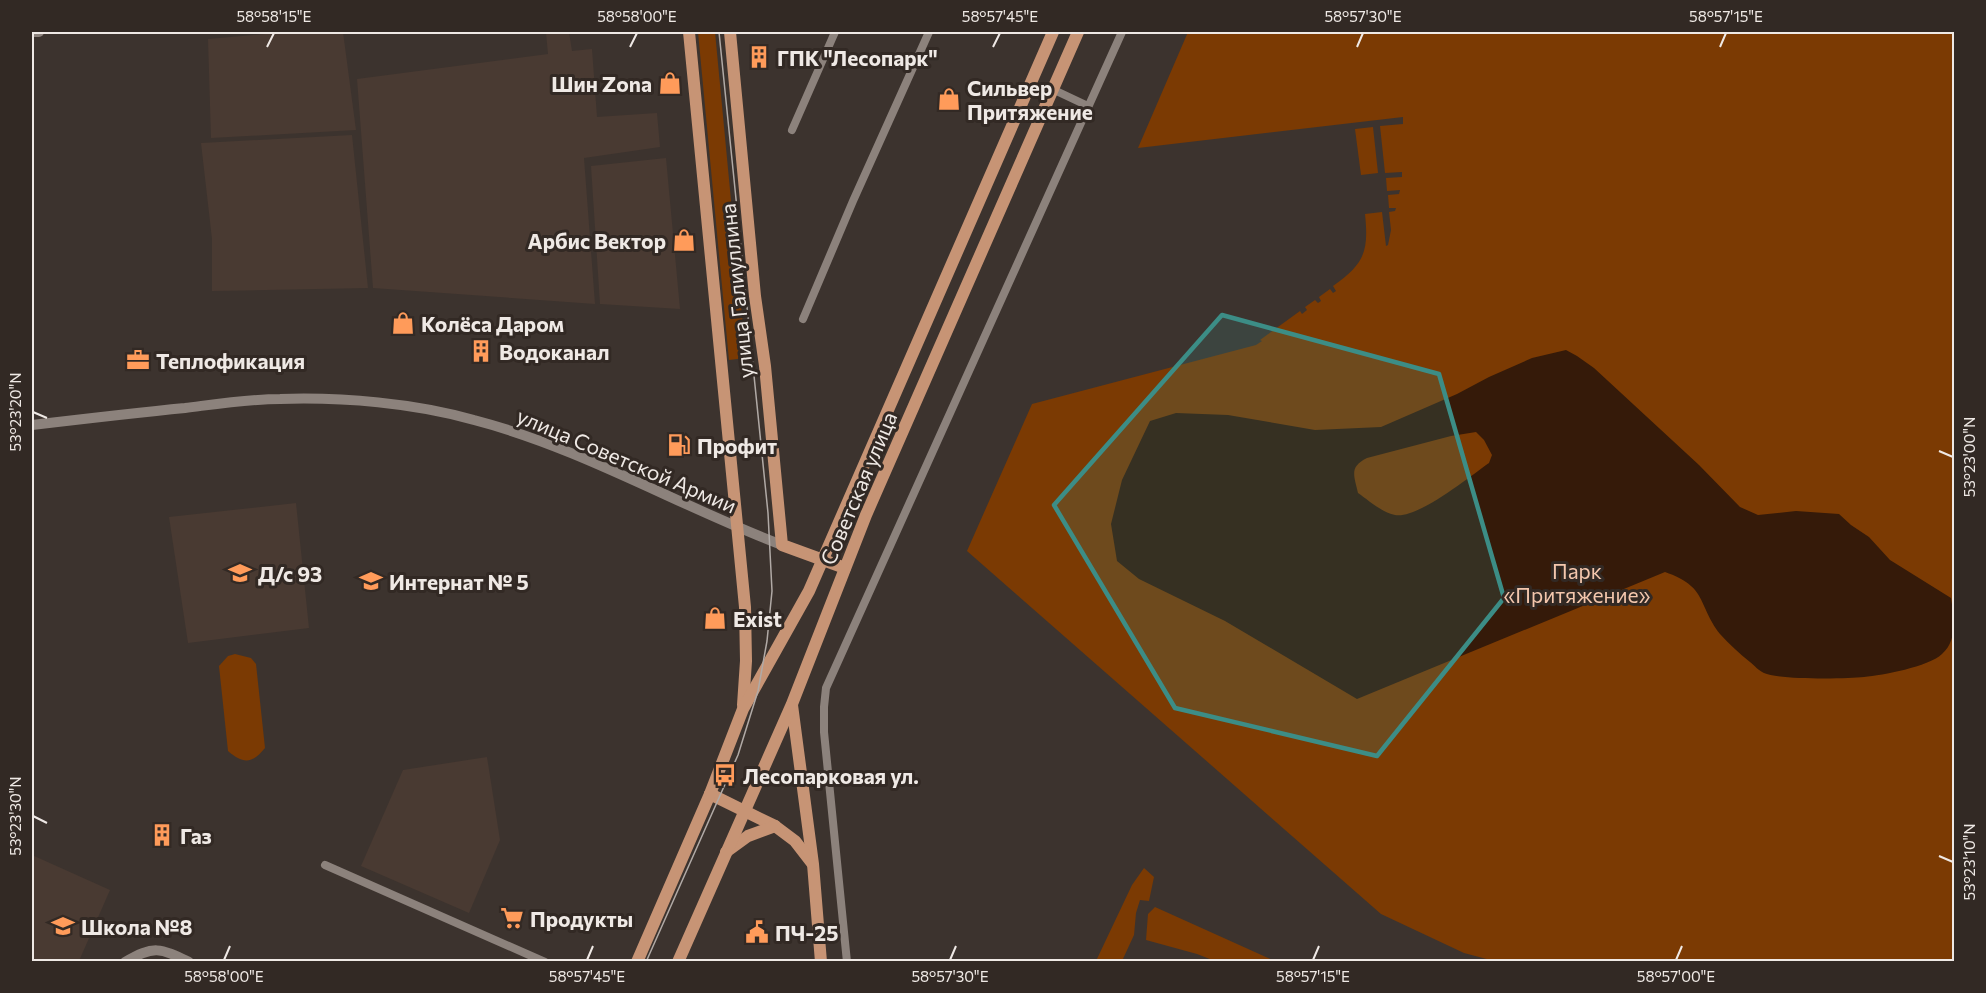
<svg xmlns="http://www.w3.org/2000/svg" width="1986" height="993" font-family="Commissioner,sans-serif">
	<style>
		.built { fill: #493a32 }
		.green { fill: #7b3a03 }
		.water { fill: #351a09; fill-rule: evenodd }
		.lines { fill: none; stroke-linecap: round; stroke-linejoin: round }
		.street { stroke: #8c827c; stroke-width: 8 }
		.secondary { stroke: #8c827c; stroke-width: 10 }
		.primary { stroke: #c79475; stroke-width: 12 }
		.tram { stroke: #b1aaa6; stroke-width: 1.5 }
		.marked { fill: #3c8d86; fill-opacity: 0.2; stroke: #3c8d86; stroke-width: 4.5; stroke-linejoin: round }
		.ticks { fill: none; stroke: #efe9e5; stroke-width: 2 }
		.labels { text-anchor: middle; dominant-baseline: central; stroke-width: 6; stroke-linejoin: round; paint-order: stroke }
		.poi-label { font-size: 21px; font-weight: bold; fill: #efe9e5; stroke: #322924; text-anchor: start }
		.street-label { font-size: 21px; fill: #efe9e5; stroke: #322924 }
		.park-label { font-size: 21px; fill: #f4c7ad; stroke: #322924 }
		.neatline { fill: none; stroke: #efe9e5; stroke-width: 2 }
		.ticks-label { font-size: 15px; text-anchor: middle; fill: #efe9e5 }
	</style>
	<rect width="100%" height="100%" fill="#3c332e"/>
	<g class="built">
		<polygon points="287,32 343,32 356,130 211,138 208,39"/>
		<polygon points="569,32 572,51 592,49 597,117 657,113 660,147 584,158 595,304 373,288 357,79 548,54 546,33"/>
		<polygon points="352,135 368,288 212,291 212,239 201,143"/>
		<polygon points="666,158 680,309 600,304 591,166"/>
		<polygon points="296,503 309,628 188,643 169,517"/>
		<polygon points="487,757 500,840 469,913 361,866 403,770"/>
		<polygon points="32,855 110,890 79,961 32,961"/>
	</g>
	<g class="green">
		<polygon points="698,32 715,32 746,358 729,360"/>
		<path d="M1188,32H1954V961L1498,962L1464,953L1381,914L967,551L1032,404L1256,345L1262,341L1260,340L1300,311L1302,314L1307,310L1305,307L1315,300L1318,303L1321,301L1319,297L1330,289L1333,293L1336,291L1333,286C1364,264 1369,252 1365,214L1382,212L1386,246L1388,245L1391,230L1389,212L1395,211L1396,208H1389L1388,195L1399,194L1400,190L1387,191L1386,178L1402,177V172L1385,173L1380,126L1403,124V117L1138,148Z"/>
		<polygon points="1373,127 1378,173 1361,175 1355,129"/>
		<path d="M235,654L251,658L256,664L265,748C252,764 243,764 228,751L219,666L228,656Z"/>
		<polygon points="1144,868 1154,877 1149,901 1140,900 1136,913 1134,935 1122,961 1096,961 1132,885"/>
		<polygon points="1155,907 1275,961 1215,961 1197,954 1146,940 1148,914"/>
	</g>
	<path class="water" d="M1566,350L1577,356L1594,368L1699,465L1740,507L1758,515L1796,511L1839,514L1851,525L1869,537L1890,560L1951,598C1954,617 1958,640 1942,654C1928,667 1883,675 1864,677C1846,679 1779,680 1764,673C1759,671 1754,665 1750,662C1740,654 1729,644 1720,634C1697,604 1708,587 1665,572L1357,699L1225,621L1139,579L1117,561L1111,524L1122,480L1150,421L1176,413L1228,415L1315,430L1381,427L1457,394L1489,377L1532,358ZM1476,432L1484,440L1492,455L1489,463C1469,477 1418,519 1395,515C1383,513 1368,500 1358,493C1354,475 1349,467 1367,458L1451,436Z"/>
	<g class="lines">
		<g class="street">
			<polyline points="1052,89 1088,106"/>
			<polyline points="792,130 835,32"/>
			<polyline points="803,319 853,201 929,32"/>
			<polyline points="325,865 545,962"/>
			<polyline points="847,962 824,732 824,707 826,688 1122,32"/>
		</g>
		<g class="secondary">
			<polyline points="32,32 39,32"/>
			<path d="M32,425C83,419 134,413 185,408C217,404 249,399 280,399C343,397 414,403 474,420C582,448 679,506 782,545"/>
			<path d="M125,962C154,945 160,948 189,962"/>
		</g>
		<g class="primary">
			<polyline points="689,32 745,607 746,661 743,705"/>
			<polyline points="730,32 755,296 765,366 782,545 845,568"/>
			<polyline points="792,705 813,864 821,962"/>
			<polyline points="710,794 775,826 795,841 812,863"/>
			<polyline points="726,852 748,836 775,826"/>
			<polyline points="637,962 710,794 743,709 809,591 1053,32"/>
			<polyline points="678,962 792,704 866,515 1078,32"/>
		</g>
		<polyline class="tram" points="646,962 738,755 758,691 767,641 772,591 768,513 719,32"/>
	</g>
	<path class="marked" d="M1222,315L1439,374L1504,598L1377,756L1175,708L1054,505Z"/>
	<path class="ticks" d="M267,47L274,33M630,47L637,33M993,47L1000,33M1357,47L1363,33M1720,47L1726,33M33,412L47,418M1939,451L1953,457M33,816L47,823M1939,856L1953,862M224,960L230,946M587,960L593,946M950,960L956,946M1313,960L1319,946M1676,960L1682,946"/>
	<defs>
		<g id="building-bare" transform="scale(1.8)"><path d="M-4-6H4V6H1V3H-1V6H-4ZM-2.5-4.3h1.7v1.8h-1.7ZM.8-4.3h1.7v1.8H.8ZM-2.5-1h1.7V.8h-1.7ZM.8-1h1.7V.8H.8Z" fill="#ff9b5a" stroke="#322924" stroke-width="2.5" paint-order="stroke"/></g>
		<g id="shop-bare" transform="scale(1.8)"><path d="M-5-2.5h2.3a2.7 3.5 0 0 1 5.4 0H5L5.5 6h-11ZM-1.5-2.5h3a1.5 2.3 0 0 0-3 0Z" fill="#ff9b5a" stroke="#322924" stroke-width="2.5" paint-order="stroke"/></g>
		<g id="office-bare" transform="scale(1.8)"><path d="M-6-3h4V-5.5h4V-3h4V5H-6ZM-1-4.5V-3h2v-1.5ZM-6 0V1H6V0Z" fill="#ff9b5a" stroke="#322924" stroke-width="2.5" paint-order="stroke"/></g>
		<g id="fuel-bare" transform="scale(1.8)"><path d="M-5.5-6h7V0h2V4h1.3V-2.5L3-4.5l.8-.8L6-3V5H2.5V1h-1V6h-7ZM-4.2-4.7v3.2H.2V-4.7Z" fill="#ff9b5a" stroke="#322924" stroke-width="2.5" paint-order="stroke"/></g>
		<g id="school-bare" transform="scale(1.8)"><path d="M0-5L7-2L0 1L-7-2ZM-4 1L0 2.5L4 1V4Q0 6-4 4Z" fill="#ff9b5a" stroke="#322924" stroke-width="2.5" paint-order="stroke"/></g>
		<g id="bus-bare" transform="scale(1.8)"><path d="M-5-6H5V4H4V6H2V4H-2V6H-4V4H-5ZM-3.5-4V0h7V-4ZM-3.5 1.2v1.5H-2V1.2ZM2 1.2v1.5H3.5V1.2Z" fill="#ff9b5a" stroke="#322924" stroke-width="2.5" paint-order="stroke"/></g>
		<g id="supermarket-bare" transform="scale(1.8)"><path d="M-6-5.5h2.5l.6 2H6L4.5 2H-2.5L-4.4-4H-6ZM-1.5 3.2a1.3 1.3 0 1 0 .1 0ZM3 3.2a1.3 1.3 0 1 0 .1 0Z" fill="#ff9b5a" stroke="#322924" stroke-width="2.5" paint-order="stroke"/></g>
		<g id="civic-bare" transform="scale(1.8)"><path d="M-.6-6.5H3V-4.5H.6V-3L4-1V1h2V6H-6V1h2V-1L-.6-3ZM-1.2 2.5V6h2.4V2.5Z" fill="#ff9b5a" stroke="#322924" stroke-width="2.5" paint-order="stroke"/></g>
	</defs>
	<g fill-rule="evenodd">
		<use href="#building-bare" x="759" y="57"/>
		<use href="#shop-bare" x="670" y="83"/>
		<use href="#shop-bare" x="949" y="99"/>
		<use href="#shop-bare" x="684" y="240"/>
		<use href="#shop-bare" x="403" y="323"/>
		<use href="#building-bare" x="481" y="351"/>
		<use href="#office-bare" x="138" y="360"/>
		<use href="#fuel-bare" x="679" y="445"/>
		<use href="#school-bare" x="240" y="573"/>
		<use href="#school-bare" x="371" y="581"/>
		<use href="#shop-bare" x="715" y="618"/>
		<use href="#bus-bare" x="725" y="775"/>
		<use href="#building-bare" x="162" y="835"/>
		<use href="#supermarket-bare" x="512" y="918"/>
		<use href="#school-bare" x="63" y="926"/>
		<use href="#civic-bare" x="757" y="932"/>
	</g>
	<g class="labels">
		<g class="poi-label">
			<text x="777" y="57">ГПК "Лесопарк"</text>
			<text x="652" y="83" text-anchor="end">Шин Zona</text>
			<text x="967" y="87">Сильвер<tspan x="967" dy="24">Притяжение</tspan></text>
			<text x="666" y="240" text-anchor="end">Арбис Вектор</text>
			<text x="421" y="323">Колёса Даром</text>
			<text x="499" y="351">Водоканал</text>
			<text x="156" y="360">Теплофикация</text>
			<text x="697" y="445">Профит</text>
			<text x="258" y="573">Д/с 93</text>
			<text x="389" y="581">Интернат № 5</text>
			<text x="733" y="618">Exist</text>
			<text x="743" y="775">Лесопарковая ул.</text>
			<text x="180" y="835">Газ</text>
			<text x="530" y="918">Продукты</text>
			<text x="81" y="926">Школа №8</text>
			<text x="775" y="932">ПЧ-25</text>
		</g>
		<g class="street-label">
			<text transform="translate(736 291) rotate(-96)">улица Галиуллина</text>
			<text transform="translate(627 460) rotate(23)">улица Советской Армии</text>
			<text transform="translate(858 488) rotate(-67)">Советская улица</text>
		</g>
		<g class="park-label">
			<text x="1577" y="570">Парк<tspan x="1577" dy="24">«Притяжение»</tspan></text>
		</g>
	</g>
	<rect width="1986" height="993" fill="none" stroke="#322924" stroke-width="66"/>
	<rect x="33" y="33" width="1920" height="927" class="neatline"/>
	<g class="ticks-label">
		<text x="274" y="22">58°58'15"E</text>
		<text x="637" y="22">58°58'00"E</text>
		<text x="1000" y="22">58°57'45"E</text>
		<text x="1363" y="22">58°57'30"E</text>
		<text x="1726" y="22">58°57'15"E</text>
		<text transform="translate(16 412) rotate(-90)" y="5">53°23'20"N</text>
		<text transform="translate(1970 457) rotate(-90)" y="5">53°23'00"N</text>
		<text transform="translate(16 816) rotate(-90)" y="5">53°23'30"N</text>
		<text transform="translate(1970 862) rotate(-90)" y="5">53°23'10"N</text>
		<text x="224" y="982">58°58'00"E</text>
		<text x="587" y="982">58°57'45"E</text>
		<text x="950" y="982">58°57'30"E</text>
		<text x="1313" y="982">58°57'15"E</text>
		<text x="1676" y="982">58°57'00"E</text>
	</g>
</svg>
